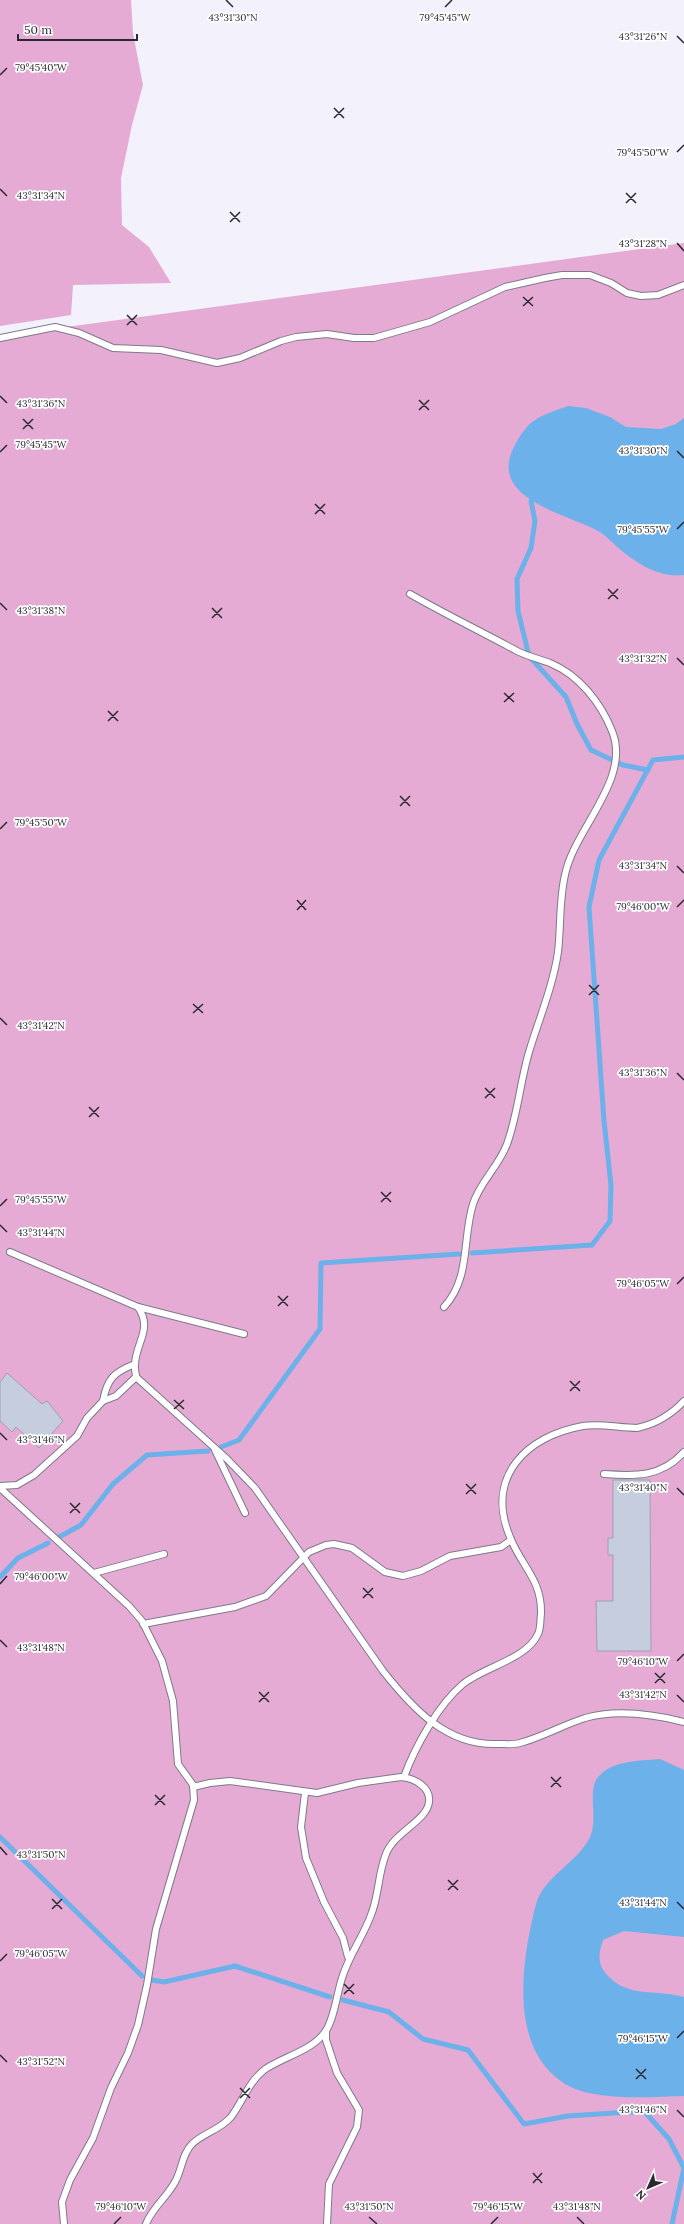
<svg xmlns="http://www.w3.org/2000/svg" width="684" height="2224" font-family="Lora,serif">
	<style>
		.green { fill: #e6abd4 }
		.water { fill: #6cb1ea }
		.lines { fill: none; stroke-linecap: round; stroke-linejoin: round }
		.stream { stroke: #6cb1ea; stroke-width: 5 }
		.building { fill: #c6cddf; stroke: #9ba1b2 }
		.lane-casing { stroke: #7c7a8b; stroke-width: 8 }
		.lane { stroke: #fff; stroke-width: 6 }
		.ticks { fill: none; stroke: #2b2a31; stroke-width: 1.5 }
		.ticks-label { font-size: 10px; text-anchor: middle; fill: #2b2a31; stroke: #fff; stroke-width: 3.5; stroke-linejoin: round; paint-order: stroke }
	</style>
	<rect width="100%" height="100%" fill="#f2f1fc"/>
	<g class="green">
		<polygon points="0,0 131,0 133,33 143,85 132,125 121,178 122,225 149,247 171,283 73,285 71,315 0,326"/>
		<polygon points="684,243 684,2224 0,2224 0,336"/>
	</g>
	<g class="water">
		<path d="M568,406L586,408L610,417L626,427L661,429L676,424L684,418V575C657,578 635,562 616,546C611,541 606,536 600,532C569,514 489,500 513,449C528,419 537,417 568,406Z"/>
		<path d="M660,1759L684,1770V1937L624,1931L603,1940C598,1955 597,1965 609,1977C630,1998 656,1989 684,1997V2096C651,2097 590,2102 562,2082C517,2051 520,1987 528,1940C531,1927 533,1913 537,1901C547,1875 576,1863 589,1839C600,1819 585,1789 600,1775C615,1760 639,1761 660,1759Z"/>
	</g>
	<g class="lines">
		<g class="stream">
			<polyline points="531,501 535,521 531,548 517,579 518,611 529,656 566,697 577,724 591,750 623,765 648,770"/>
			<polyline points="472,1253 592,1245 610,1221 611,1185 604,1121 589,907 599,860 653,760 684,757"/>
			<polyline points="221,1447 239,1440 320,1329 321,1263 459,1254"/>
			<polyline points="59,1537 81,1525 113,1484 147,1455 208,1451"/>
			<polyline points="0,1577 18,1558 48,1543"/>
			<polyline points="0,1837 142,1976"/>
			<polyline points="152,1980 164,1982 235,1966 330,1997"/>
			<polyline points="343,2000 389,2012 423,2039 468,2050 524,2124 568,2116 644,2111 669,2139 684,2168 672,2224"/>
		</g>
	</g>
	<g class="building">
		<polygon points="7,1373 42,1404 47,1401 63,1421 39,1448 16,1427 12,1432 0,1421 0,1382"/>
		<polygon points="613,1480 650,1480 651,1651 597,1651 596,1601 613,1601 613,1555 608,1555 608,1538 613,1538"/>
	</g>
	<g class="lines">
		<g class="lane-casing">
			<g id="lane">
				<polyline points="0,338 55,327 79,333 113,348 161,350 217,363 240,358 281,341 296,337 327,334 354,338 374,338 430,322 505,287 545,278 562,275 590,275 611,283 627,293 641,296 658,295 684,285"/>
				<path d="M410,594C445,614 482,632 517,651C527,656 539,659 550,663C579,675 601,703 612,731C632,779 574,829 565,875C559,900 561,927 558,952C553,986 539,1019 529,1052C520,1082 518,1114 507,1144C499,1166 480,1182 473,1204C462,1239 471,1278 444,1307"/>
				<path d="M10,1252L138,1307C153,1329 136,1342 135,1364C134,1368 136,1373 136,1377L227,1459L255,1488L383,1671C413,1709 447,1746 498,1744C505,1744 513,1745 520,1743C542,1737 563,1725 585,1718C617,1709 652,1714 684,1722"/>
				<polyline points="138,1307 244,1334"/>
				<path d="M103,1401C107,1379 114,1372 135,1364"/>
				<polyline points="215,1450 245,1513"/>
				<path d="M604,1474C634,1476 661,1478 684,1452"/>
				<polyline points="0,1486 17,1485 34,1475 77,1436 87,1418 103,1401 116,1396 136,1377"/>
				<polyline points="0,1488 129,1606 142,1621 162,1661 173,1701 178,1764 193,1785 194,1800 156,1929 147,1985 138,2025 128,2053 111,2088 93,2138 70,2180 62,2202 64,2224"/>
				<polyline points="94,1573 164,1554"/>
				<polyline points="143,1624 235,1607 266,1596 309,1552 326,1545 334,1544 352,1548 385,1572 403,1576 421,1571 450,1556 501,1547 511,1540"/>
				<path d="M404,1777C415,1747 438,1705 463,1684C484,1667 527,1659 538,1634C541,1628 540,1620 541,1614C542,1579 521,1566 510,1537C485,1477 526,1436 583,1426C600,1423 620,1428 637,1428C656,1424 671,1415 684,1401"/>
				<polyline points="305,1793 301,1827 306,1858 324,1902 343,1938 348,1957"/>
				<polyline points="326,2031 326,2040 337,2073 359,2110 357,2127 329,2184 327,2224"/>
				<path d="M146,2224C152,2208 167,2197 175,2182C182,2170 182,2154 192,2144C203,2133 220,2130 231,2117C243,2101 248,2083 264,2070C282,2057 312,2051 325,2032C334,2020 337,1993 342,1978C349,1955 363,1937 371,1915C379,1896 378,1873 386,1854C394,1832 427,1821 429,1802C431,1787 414,1778 401,1777L358,1783L317,1793L230,1781L210,1783L193,1787"/>
			</g>
		</g>
		<use href="#lane" class="lane"/>
	</g>
	<path class="ticks" d="M226,0L233,7M445,7L452,0M677,36L684,43M0,75L7,68M334,108L344,118M334,118L344,108M677,152L684,145M0,189L7,196M626,193L636,203M626,203L636,193M230,212L240,222M230,222L240,212M677,243L684,251M523,297L533,306M523,306L533,297M127,315L137,325M127,325L137,315M0,396L7,403M419,400L429,410M419,410L429,400M23,419L33,429M23,429L33,419M677,451L684,458M0,452L7,445M315,504L325,514M315,514L325,504M677,529L684,522M608,589L618,599M608,599L618,589M0,603L7,610M212,608L222,618M212,618L222,608M677,658L684,665M504,693L514,702M504,702L514,693M108,711L118,721M108,721L118,711M400,796L410,806M400,806L410,796M0,829L7,822M677,866L684,873M297,900L306,910M677,907L684,900M297,910L306,900M589,985L599,995M589,995L599,985M193,1004L203,1013M193,1013L203,1004M0,1018L7,1025M677,1073L684,1080M485,1088L495,1098M485,1098L495,1088M89,1107L99,1117M89,1117L99,1107M381,1192L391,1202M381,1202L391,1192M0,1206L7,1199M0,1225L7,1232M677,1284L684,1277M278,1296L288,1306M278,1306L288,1296M570,1381L580,1391M570,1391L580,1381M174,1400L184,1409M174,1409L184,1400M0,1433L7,1440M466,1484L476,1494M677,1488L684,1495M466,1494L476,1484M70,1503L80,1513M70,1513L80,1503M0,1584L7,1576M363,1588L373,1598M363,1598L373,1588M0,1640L7,1647M677,1661L684,1654M655,1673L665,1683M655,1683L665,1673M259,1692L269,1702M677,1695L684,1702M259,1702L269,1692M551,1777L561,1787M551,1787L561,1777M155,1795L165,1805M155,1805L165,1795M0,1847L7,1855M448,1880L458,1890M448,1890L458,1880M52,1899L62,1909M677,1902L684,1909M52,1909L62,1899M0,1961L7,1954M344,1984L354,1994M344,1994L354,1984M677,2038L684,2031M0,2055L7,2062M636,2069L646,2079M636,2079L646,2069M240,2088L250,2098M240,2098L250,2088M677,2110L684,2117M533,2173L542,2183M533,2183L542,2173M369,2217L377,2224M577,2217L584,2224M114,2224L121,2217M491,2224L498,2217"/>
	<g class="ticks-label">
		<text x="233" y="21">43°31'30"N</text>
		<text x="445" y="21">79°45'45"W</text>
		<text x="643" y="40">43°31'26"N</text>
		<text x="41" y="71">79°45'40"W</text>
		<text x="643" y="156">79°45'50"W</text>
		<text x="41" y="199">43°31'34"N</text>
		<text x="643" y="247">43°31'28"N</text>
		<text x="41" y="407">43°31'36"N</text>
		<text x="41" y="448">79°45'45"W</text>
		<text x="643" y="454">43°31'30"N</text>
		<text x="643" y="533">79°45'55"W</text>
		<text x="41" y="614">43°31'38"N</text>
		<text x="643" y="662">43°31'32"N</text>
		<text x="41" y="826">79°45'50"W</text>
		<text x="643" y="869">43°31'34"N</text>
		<text x="643" y="910">79°46'00"W</text>
		<text x="41" y="1029">43°31'42"N</text>
		<text x="643" y="1076">43°31'36"N</text>
		<text x="41" y="1203">79°45'55"W</text>
		<text x="41" y="1236">43°31'44"N</text>
		<text x="643" y="1287">79°46'05"W</text>
		<text x="41" y="1443">43°31'46"N</text>
		<text x="643" y="1491">43°31'40"N</text>
		<text x="41" y="1580">79°46'00"W</text>
		<text x="41" y="1651">43°31'48"N</text>
		<text x="643" y="1665">79°46'10"W</text>
		<text x="643" y="1698">43°31'42"N</text>
		<text x="41" y="1858">43°31'50"N</text>
		<text x="643" y="1906">43°31'44"N</text>
		<text x="41" y="1957">79°46'05"W</text>
		<text x="643" y="2042">79°46'15"W</text>
		<text x="41" y="2065">43°31'52"N</text>
		<text x="643" y="2113">43°31'46"N</text>
		<text x="121" y="2210">79°46'10"W</text>
		<text x="369" y="2210">43°31'50"N</text>
		<text x="498" y="2210">79°46'15"W</text>
		<text x="577" y="2210">43°31'48"N</text>
	</g>
	<g transform="translate(648 2188) rotate(225)" stroke="#ffffff" stroke-width="3" paint-order="stroke">
	<path d="M0-3L7 15L0 10L-7 15Z" fill="#2b2a31"/>
	<text y="-6" font-size="11" font-weight="bold" text-anchor="middle" fill="#2b2a31">N</text>
	</g>
	<path d="M18 34v6h119v-6" fill="none" stroke="#2b2a31" stroke-width="2"/>
	<text x="24" y="34" font-size="12" fill="#2b2a31" stroke="#ffffff" stroke-width="3" paint-order="stroke">50 m</text>
</svg>
